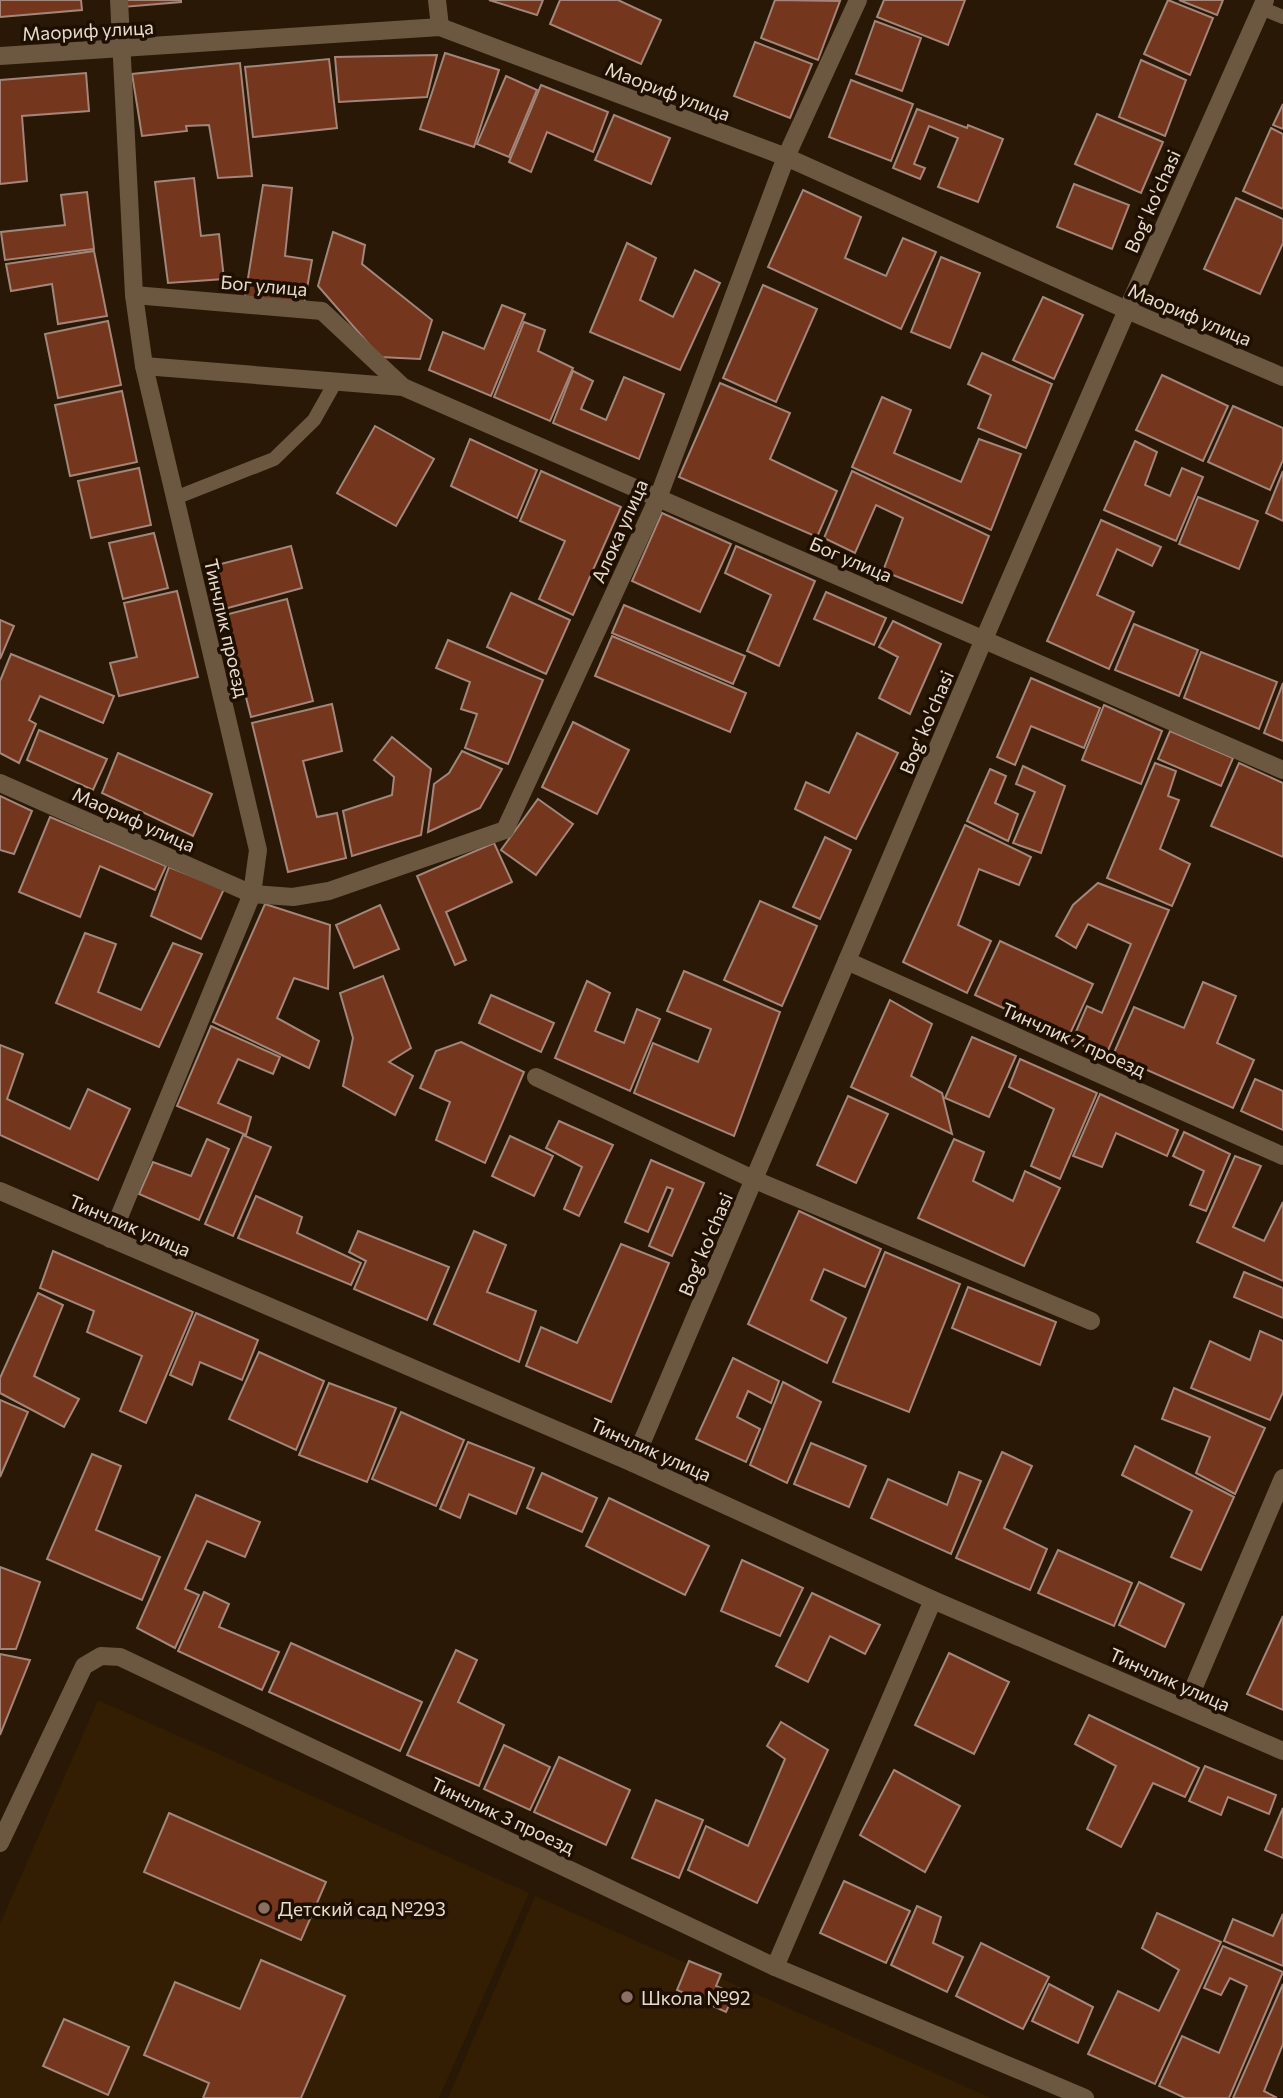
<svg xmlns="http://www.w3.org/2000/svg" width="1283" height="2098" font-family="Commissioner,sans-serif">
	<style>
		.built { fill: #331e04 }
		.building { fill: #74361c; stroke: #a3857a; stroke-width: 2 }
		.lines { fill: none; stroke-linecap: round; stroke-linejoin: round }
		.service { stroke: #6c5741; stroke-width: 14 }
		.minor { stroke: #6c5741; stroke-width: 18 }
		.tertiary { stroke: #6c5741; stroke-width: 18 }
		.education-dot { fill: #8d6e63; stroke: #1e0f00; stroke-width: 2.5 }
		.labels { text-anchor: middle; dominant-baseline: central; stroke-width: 7; stroke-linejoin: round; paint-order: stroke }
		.street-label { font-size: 19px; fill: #e6dbcf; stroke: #1e0f00 }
		.poi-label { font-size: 19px; fill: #e6dbcf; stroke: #1e0f00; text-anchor: start }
	</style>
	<rect width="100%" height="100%" fill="#281805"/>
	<g class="built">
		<polygon points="98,1700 529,1893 439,2098 0,2098 0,1924"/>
		<polygon points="535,1896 991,2098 448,2098"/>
	</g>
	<g class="building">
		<polygon points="0,0 81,0 82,10 0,17"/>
		<polygon points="122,0 181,0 181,2 123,7"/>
		<polygon points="489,0 543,0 537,15"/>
		<polygon points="560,0 618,0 661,20 641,64 550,24"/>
		<polygon points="775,0 840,1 818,60 761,38"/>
		<polygon points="884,0 965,0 948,45 877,17"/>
		<polygon points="1168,0 1213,18 1190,75 1144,54"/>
		<polygon points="1179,0 1223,0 1217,15"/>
		<polygon points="875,21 921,38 902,91 856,74"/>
		<polygon points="755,42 812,64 790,118 734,96"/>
		<polygon points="445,53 499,70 474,147 420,129"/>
		<polygon points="437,55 427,97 339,102 335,57"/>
		<polygon points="329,59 337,128 253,137 245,67"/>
		<polygon points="1141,60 1186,80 1165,136 1119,117"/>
		<polygon points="240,63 252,176 218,178 209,125 186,126 187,131 142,136 132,74"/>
		<polygon points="86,73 89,111 22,116 27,181 0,184 0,80"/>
		<polygon points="506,76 537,90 509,157 477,144"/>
		<polygon points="851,80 913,104 891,161 829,137"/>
		<polygon points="541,85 608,112 593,152 547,132 531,172 509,162"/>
		<polygon points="1283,104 1283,129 1273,125"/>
		<polygon points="917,109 967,128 968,125 1003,139 978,202 938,187 958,138 929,126 914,164 925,168 920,179 893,168"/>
		<polygon points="1097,114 1163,142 1141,193 1075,164"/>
		<polygon points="614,115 670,138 651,184 595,160"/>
		<polygon points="1271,128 1283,134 1283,209 1243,191"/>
		<polygon points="194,178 201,236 219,234 224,279 168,283 155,182"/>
		<polygon points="1074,184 1129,205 1112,249 1057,227"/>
		<polygon points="263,185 292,188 285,256 312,260 304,305 245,297"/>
		<polygon points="803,190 861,217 845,258 886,276 903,238 936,252 901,329 768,267"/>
		<polygon points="87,192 94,249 5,260 1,232 65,225 61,195"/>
		<polygon points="1236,198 1283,219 1283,243 1260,294 1204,269"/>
		<polygon points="333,232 365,245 362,264 432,320 420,359 380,357 318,286"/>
		<polygon points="627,243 656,258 640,300 673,317 695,270 720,283 680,370 590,332"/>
		<polygon points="94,251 107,316 58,324 52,284 11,291 6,264"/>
		<polygon points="941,257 980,273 950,348 911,332"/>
		<polygon points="763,285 817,309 776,402 723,378"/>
		<polygon points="1043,297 1083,315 1054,379 1013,360"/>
		<polygon points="502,305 525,314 491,396 429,370 443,332 484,349"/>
		<polygon points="108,321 121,385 58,398 45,334"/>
		<polygon points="524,322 545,330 538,351 573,368 550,421 494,397"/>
		<polygon points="982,353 1052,384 1026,448 978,428 991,395 968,384"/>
		<polygon points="573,371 593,381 581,409 606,420 624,377 664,394 639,459 553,423"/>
		<polygon points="1162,375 1228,406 1203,461 1136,430"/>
		<polygon points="720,383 790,413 770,459 837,491 817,537 679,477"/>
		<polygon points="122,391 137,462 70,476 55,405"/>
		<polygon points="882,397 911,410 894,453 961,482 979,439 1021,454 991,530 852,467"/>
		<polygon points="1233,406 1283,428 1283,460 1270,490 1208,462"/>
		<polygon points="375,426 434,459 396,526 337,493"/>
		<polygon points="470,439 537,470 517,518 451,486"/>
		<polygon points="1135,441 1157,452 1145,485 1170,496 1182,468 1203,477 1176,541 1104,510"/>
		<polygon points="139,468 151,525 91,538 78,481"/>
		<polygon points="541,471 621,507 573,615 539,599 565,541 520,521"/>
		<polygon points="852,471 989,536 962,603 883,571 903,518 876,505 855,553 824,538"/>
		<polygon points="1283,471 1283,521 1266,513"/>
		<polygon points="1198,497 1258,521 1239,569 1179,544"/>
		<polygon points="662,513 731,544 700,612 632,581"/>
		<polygon points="1101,520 1161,547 1152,566 1117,549 1097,595 1134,612 1109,669 1047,641"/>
		<polygon points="154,533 168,588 123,599 109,543"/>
		<polygon points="291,546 302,588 224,609 213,566"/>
		<polygon points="736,546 815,581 779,666 747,651 771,595 725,573"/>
		<polygon points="177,591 198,677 119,696 110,663 137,657 124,603"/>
		<polygon points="826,592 886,618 874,645 814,619"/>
		<polygon points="511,593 570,620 546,674 487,647"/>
		<polygon points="287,599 313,701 251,717 225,615"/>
		<polygon points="624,605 745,656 733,684 612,633"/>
		<polygon points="0,620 14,626 0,659"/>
		<polygon points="893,621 941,644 910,714 879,698 898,657 879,647"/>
		<polygon points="1134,624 1198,650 1179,696 1115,670"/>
		<polygon points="612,636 746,693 730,732 595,676"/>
		<polygon points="448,640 543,680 508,764 465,748 477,714 461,709 470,682 436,668"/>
		<polygon points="1201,652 1277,682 1259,729 1184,698"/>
		<polygon points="11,654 114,696 103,723 40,696 29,720 36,724 19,763 0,753 0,681"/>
		<polygon points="1031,678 1100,708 1084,748 1031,726 1015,765 997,757"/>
		<polygon points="1283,683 1283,741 1264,733"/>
		<polygon points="332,704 342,751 303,761 317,817 337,813 346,858 288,872 252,723"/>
		<polygon points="1104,705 1162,731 1141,784 1082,760"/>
		<polygon points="573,722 629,750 597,814 542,787"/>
		<polygon points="39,730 107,759 93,790 27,760"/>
		<polygon points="1170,731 1233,758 1221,786 1158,759"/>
		<polygon points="857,733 898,753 856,839 795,809 806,782 829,793"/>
		<polygon points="392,737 431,769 421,835 352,856 343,811 392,795 394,777 374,760"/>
		<polygon points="462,751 502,769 480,808 428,832 434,784 449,773"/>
		<polygon points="118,753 212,794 193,836 102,793"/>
		<polygon points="1155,763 1176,771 1168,796 1179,800 1160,849 1190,864 1172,906 1107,878"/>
		<polygon points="1239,763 1283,783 1283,857 1211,826"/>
		<polygon points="1023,766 1065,786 1041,853 1013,843 1035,792 1016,784"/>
		<polygon points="990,769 1006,776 995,803 1018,814 1008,841 967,821"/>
		<polygon points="0,796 32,811 14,854 0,850"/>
		<polygon points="538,799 573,824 536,875 501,850"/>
		<polygon points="50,817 166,866 155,890 100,866 80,917 19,892"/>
		<polygon points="965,825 1031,857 1019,885 979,869 958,925 991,941 967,993 903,962"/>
		<polygon points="825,837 851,850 820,919 793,907"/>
		<polygon points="494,843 512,882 446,912 466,960 455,965 417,876"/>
		<polygon points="169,867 224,889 201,939 151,916"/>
		<polygon points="1098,883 1169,910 1106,1055 1072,1041 1087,1006 1102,1013 1131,944 1088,924 1076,948 1056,936 1073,905"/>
		<polygon points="760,901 817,926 782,1006 724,980"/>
		<polygon points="265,904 330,925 328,989 294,978 277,1018 319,1041 309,1068 213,1022"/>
		<polygon points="380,905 399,949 354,968 336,925"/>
		<polygon points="85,933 116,944 98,992 141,1010 173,943 202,954 159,1047 56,1003"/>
		<polygon points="1000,941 1093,984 1068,1038 975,995"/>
		<polygon points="684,971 780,1012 734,1136 634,1093 653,1043 698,1062 711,1029 667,1011"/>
		<polygon points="383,976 411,1048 389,1062 413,1076 395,1115 343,1086 353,1038 340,993"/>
		<polygon points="587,981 610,993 595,1031 624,1043 637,1009 660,1019 630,1091 555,1058"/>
		<polygon points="1203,982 1236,996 1217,1043 1254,1060 1233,1108 1113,1055 1134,1007 1184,1028"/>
		<polygon points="491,995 554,1023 541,1052 479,1023"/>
		<polygon points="890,1000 932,1024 911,1076 942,1093 952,1134 851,1087"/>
		<polygon points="211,1026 280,1057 273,1074 238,1059 218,1103 251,1117 246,1135 177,1106"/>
		<polygon points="972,1037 1016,1056 989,1117 945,1098"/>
		<polygon points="461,1042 524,1072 485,1163 436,1140 450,1102 420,1088 436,1051"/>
		<polygon points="0,1045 23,1054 7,1099 70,1129 88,1089 130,1109 98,1180 0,1135"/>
		<polygon points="1020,1059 1097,1093 1060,1179 1031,1166 1054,1109 1009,1087"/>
		<polygon points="1255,1079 1283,1091 1283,1130 1241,1111"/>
		<polygon points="1100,1094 1178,1130 1167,1156 1116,1133 1102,1167 1073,1156"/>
		<polygon points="848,1096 888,1114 856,1183 817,1165"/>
		<polygon points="559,1121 613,1145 579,1216 564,1209 582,1167 546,1148"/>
		<polygon points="1184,1132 1230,1154 1206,1211 1190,1205 1204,1171 1173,1156"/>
		<polygon points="243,1135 271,1147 233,1236 205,1224"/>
		<polygon points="510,1136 553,1156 534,1196 492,1176"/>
		<polygon points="207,1139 229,1149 199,1220 139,1194 153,1162 191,1176"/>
		<polygon points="954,1139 984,1152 973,1181 1013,1201 1025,1171 1060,1188 1024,1266 918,1218"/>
		<polygon points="1235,1156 1261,1166 1233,1227 1264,1241 1283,1202 1283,1281 1197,1242"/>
		<polygon points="651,1160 704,1183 672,1256 649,1246 673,1189 667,1187 648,1232 625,1222"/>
		<polygon points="256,1196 302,1217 297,1233 361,1263 351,1285 238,1238"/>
		<polygon points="799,1211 881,1249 865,1287 824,1269 811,1300 846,1318 827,1363 748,1324"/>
		<polygon points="358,1231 449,1267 427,1320 354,1289 366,1261 349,1252"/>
		<polygon points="474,1231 506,1245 487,1292 536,1311 519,1362 434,1324"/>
		<polygon points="621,1244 669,1263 611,1402 526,1366 541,1327 577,1343"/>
		<polygon points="53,1251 193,1312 146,1423 120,1411 142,1356 87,1332 94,1311 40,1288"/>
		<polygon points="885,1252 960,1284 909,1412 833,1382"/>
		<polygon points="1244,1272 1283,1288 1283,1318 1234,1297"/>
		<polygon points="968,1287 1056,1322 1040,1365 952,1328"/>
		<polygon points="38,1293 63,1305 34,1376 79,1399 64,1427 0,1393 0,1378"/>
		<polygon points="196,1313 258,1340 242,1380 200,1362 192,1385 170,1375"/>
		<polygon points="1260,1331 1283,1341 1283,1392 1270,1420 1191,1388 1210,1341 1250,1360"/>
		<polygon points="259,1352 324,1381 296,1450 229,1419"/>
		<polygon points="733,1358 779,1381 771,1403 748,1391 737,1417 760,1429 746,1462 696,1439"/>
		<polygon points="783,1382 821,1402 787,1483 750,1465"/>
		<polygon points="329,1383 396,1408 367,1482 299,1455"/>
		<polygon points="1174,1388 1265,1428 1235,1494 1196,1473 1210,1437 1162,1419"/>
		<polygon points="0,1400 28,1412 0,1477"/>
		<polygon points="401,1412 464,1440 436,1506 372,1479"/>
		<polygon points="468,1442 534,1468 516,1514 469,1494 460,1518 440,1509"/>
		<polygon points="811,1443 866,1466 849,1507 794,1484"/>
		<polygon points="1135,1446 1234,1497 1201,1570 1171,1557 1192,1511 1122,1475"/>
		<polygon points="1002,1452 1032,1466 1004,1528 1047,1549 1030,1590 956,1558"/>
		<polygon points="92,1454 121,1466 96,1530 160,1557 142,1600 47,1559"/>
		<polygon points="959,1472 981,1481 951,1554 871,1518 888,1479 947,1505"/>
		<polygon points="542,1473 597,1498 582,1532 527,1508"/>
		<polygon points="196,1495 260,1522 245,1557 207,1541 185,1589 199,1595 175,1648 137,1628"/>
		<polygon points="609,1498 709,1546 685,1595 586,1546"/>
		<polygon points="1058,1550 1132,1583 1114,1626 1038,1593"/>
		<polygon points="742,1560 803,1588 780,1636 721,1611"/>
		<polygon points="0,1567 40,1582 16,1649 0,1649"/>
		<polygon points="1139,1582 1184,1604 1165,1647 1119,1625"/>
		<polygon points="204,1592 229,1604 219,1627 279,1652 262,1690 178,1651"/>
		<polygon points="812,1593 880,1625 865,1654 830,1636 808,1682 776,1666"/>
		<polygon points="1283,1616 1283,1710 1247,1694"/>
		<polygon points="291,1643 422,1702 400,1751 269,1692"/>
		<polygon points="456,1650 477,1660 458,1702 504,1725 479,1786 407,1755"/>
		<polygon points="949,1653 1009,1682 974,1754 915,1725"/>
		<polygon points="0,1654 30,1660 0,1735"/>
		<polygon points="1089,1715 1199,1768 1185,1797 1153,1783 1121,1847 1087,1829 1116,1766 1075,1744"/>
		<polygon points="781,1722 828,1750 757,1903 688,1870 706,1826 748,1846 785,1759 767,1746"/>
		<polygon points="504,1745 550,1767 530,1810 484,1789"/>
		<polygon points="559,1757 630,1790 606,1845 534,1812"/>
		<polygon points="1205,1766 1276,1795 1269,1814 1228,1797 1221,1815 1189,1801"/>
		<polygon points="894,1770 960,1806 925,1872 860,1835"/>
		<polygon points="656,1800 703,1820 679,1878 632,1858"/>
		<polygon points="1283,1808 1283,1858 1265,1850"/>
		<polygon points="169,1813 326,1882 301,1940 144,1872"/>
		<polygon points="844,1881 910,1911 886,1963 820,1933"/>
		<polygon points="917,1906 941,1917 933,1943 963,1957 947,1992 891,1965"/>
		<polygon points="1157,1913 1221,1942 1155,2084 1088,2054 1118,1991 1159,2011 1179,1970 1142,1948"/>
		<polygon points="1283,1914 1283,1966 1224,1941 1233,1919 1273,1936"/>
		<polygon points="981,1943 1049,1977 1023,2029 956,1996"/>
		<polygon points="1223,1946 1283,1972 1229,2098 1185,2098 1159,2086 1182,2036 1219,2053 1247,1986 1230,1978 1221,1995 1204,1988"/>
		<polygon points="261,1960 345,1996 301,2098 203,2098 209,2083 144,2055 175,1982 240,2009"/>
		<polygon points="689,1961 721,1974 716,1986 734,1994 726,2012 677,1990"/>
		<polygon points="1049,1984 1093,2007 1078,2043 1032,2021"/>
		<polygon points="1283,1984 1283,2044 1264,2091 1277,2098 1233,2098"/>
		<polygon points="64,2019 129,2047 108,2095 43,2066"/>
	</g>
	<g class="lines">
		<g class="service">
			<polyline points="1261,8 1283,17"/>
			<polyline points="175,498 274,459 314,420 336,381"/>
		</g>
		<g class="minor">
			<polyline points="437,0 440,27"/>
			<polyline points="0,56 440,27 786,157 1127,310"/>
			<polyline points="134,295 322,311 403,387"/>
			<polyline points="144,366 403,387 1283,770"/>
			<polyline points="0,783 252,894 293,897 329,891 505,830 658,498 786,157 858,0"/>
			<polyline points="847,961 1283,1156"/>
			<polyline points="536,1077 755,1180 1091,1321"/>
			<polyline points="110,1239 252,894 258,850 144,366 134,295 119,0"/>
			<polyline points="633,1463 933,1600 1283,1751"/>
			<polyline points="1185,1708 1283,1478"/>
			<polyline points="0,1843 84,1666 101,1656 120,1657 775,1967 1085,2098"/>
			<polyline points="775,1967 933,1600"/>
		</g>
		<g class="tertiary">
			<polyline points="1127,310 1283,377"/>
			<polyline points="0,1191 633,1463 984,639 1127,310 1265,0"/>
		</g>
	</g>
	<g class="education-dot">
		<circle cx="264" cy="1908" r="7"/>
		<circle cx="627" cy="1997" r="7"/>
	</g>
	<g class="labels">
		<g class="street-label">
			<text transform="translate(88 30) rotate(-3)">Маориф улица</text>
			<text transform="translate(668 91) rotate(21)">Маориф улица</text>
			<text transform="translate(1152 201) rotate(-66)">Bog' ko'chasi</text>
			<text transform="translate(264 285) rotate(5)">Бог улица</text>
			<text transform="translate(1190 314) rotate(23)">Маориф улица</text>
			<text transform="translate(619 531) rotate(-66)">Алока улица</text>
			<text transform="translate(851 559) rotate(23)">Бог улица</text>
			<text transform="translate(227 628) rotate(77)">Тинчлик проезд</text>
			<text transform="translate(926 722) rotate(-67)">Bog' ko'chasi</text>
			<text transform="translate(134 819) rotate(24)">Маориф улица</text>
			<text transform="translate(1074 1039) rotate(24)">Тинчлик 7 проезд</text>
			<text transform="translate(130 1225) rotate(23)">Тинчлик улица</text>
			<text transform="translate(705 1244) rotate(-67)">Bog' ko'chasi</text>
			<text transform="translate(651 1449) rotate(24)">Тинчлик улица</text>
			<text transform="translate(1170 1679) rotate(24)">Тинчлик улица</text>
			<text transform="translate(503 1815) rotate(25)">Тинчлик 3 проезд</text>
		</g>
		<g class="poi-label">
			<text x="278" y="1908">Детский сад №293</text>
			<text x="641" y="1997">Школа №92</text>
		</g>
	</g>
</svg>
